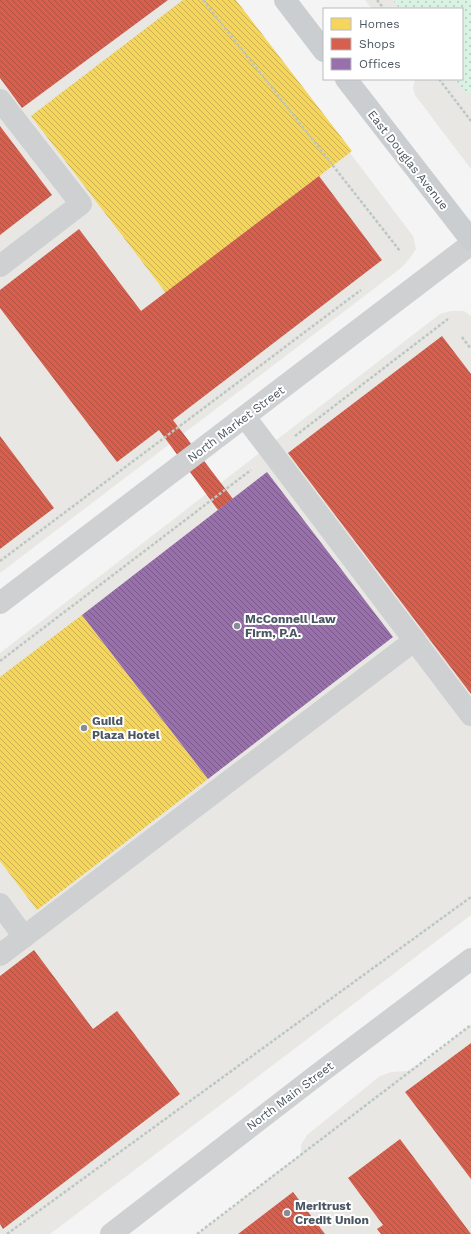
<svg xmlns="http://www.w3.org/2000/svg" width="471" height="1234" font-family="'Work Sans',sans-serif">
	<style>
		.commercial { fill: #e8e7e3 }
		.park { fill: url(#park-dots) }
		.homes { fill: url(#homes-back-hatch) }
		.shops { fill: url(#shops-back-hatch) }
		.offices { fill: url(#offices-back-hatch) }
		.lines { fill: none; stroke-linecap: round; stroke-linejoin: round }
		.path { stroke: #bcc7c4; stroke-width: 2.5; stroke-dasharray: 3 2; stroke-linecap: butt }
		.minor { stroke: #ced0d2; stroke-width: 22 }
		.major { stroke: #caced1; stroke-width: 22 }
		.poi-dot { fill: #868d94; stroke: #fff; stroke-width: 1.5 }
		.labels { text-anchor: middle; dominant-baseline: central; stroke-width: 4; stroke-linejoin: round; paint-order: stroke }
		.street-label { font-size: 12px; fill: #4a5661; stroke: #fff }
		.poi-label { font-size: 12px; font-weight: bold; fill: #4a5661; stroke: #fff; text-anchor: start }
	</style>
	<defs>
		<pattern id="park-dots" width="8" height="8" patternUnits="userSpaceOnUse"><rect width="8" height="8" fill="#d9f2e3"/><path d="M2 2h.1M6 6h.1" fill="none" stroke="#b2c7bb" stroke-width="1.8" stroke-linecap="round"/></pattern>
		<pattern id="homes-back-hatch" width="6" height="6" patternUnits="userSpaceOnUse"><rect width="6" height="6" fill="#f6d55c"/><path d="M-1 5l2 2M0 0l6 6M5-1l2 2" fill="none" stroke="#c9b04f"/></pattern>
		<pattern id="shops-back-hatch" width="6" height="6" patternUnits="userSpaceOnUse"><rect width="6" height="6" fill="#d6604d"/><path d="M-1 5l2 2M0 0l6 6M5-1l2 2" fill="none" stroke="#b05243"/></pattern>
		<pattern id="offices-back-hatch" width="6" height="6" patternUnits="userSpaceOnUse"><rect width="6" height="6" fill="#9970ab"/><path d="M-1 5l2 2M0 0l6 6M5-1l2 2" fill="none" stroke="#785a88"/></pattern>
	</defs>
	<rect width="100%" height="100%" fill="#f4f4f4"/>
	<g class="commercial">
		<polygon points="0,0 234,0 413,236 416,249 410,258 403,266 392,275 0,573"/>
		<polygon points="365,0 471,0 471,169 415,95 413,88 415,79 462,79 462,9 372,9"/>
		<polygon points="451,311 464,311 471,316 471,915 50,1234 0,1234 0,653 440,314"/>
		<polygon points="471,1025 471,1234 198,1234 301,1154 301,1145 307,1135 380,1076 391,1072 407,1071 426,1061"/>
	</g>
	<polygon class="park" points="393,0 471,0 471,92 467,95 455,79 462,79 462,9 400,9"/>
	<g class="homes">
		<polygon points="183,0 236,0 352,151 166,293 31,116"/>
		<polygon points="82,615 208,779 37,910 0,861 0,677"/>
	</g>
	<g class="shops">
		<polygon points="0,0 168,0 22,108 0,78"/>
		<polygon points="0,126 52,195 0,235"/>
		<polygon points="319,176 382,260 173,420 233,499 218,510 159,430 117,462 0,308 0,290 79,229 141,311"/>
		<polygon points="442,336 471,374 471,694 288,453"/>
		<polygon points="0,436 54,508 0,549"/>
		<polygon points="34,950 93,1029 117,1011 180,1094 3,1229 0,1224 0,976"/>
		<polygon points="471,1043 471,1179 405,1092"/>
		<polygon points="400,1139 471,1234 381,1234 377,1229 383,1225 348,1178"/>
		<polygon points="293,1192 325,1234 238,1234"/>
	</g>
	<polygon class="offices" points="267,472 393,637 208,779 82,615"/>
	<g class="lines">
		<g class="path">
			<polyline points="203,0 400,251"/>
			<polyline points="377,0 384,9"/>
			<polyline points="439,79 471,121"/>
			<polyline points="462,337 471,349"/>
			<polyline points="295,436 448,319"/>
			<polyline points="0,561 361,290"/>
			<polyline points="0,661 251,470"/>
			<polyline points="7,1234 471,897"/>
			<polyline points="197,1234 471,1025"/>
		</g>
		<g class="minor">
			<polyline points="0,100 81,204 0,266"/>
			<polyline points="245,417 471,715"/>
			<polyline points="0,603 471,244"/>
			<polyline points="0,904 24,937"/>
			<polyline points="0,955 415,640"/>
			<polyline points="111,1234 317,1075 471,959"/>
		</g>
		<g class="major">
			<polyline points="285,0 324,51"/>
			<polyline points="346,79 471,240"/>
		</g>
	</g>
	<g class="poi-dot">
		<circle cx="237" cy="626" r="4"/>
		<circle cx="84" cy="728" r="4"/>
		<circle cx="287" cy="1213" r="4"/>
	</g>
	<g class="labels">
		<g class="street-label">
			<text transform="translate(408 160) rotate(52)">East Douglas Avenue</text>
			<text transform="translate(236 424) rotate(-37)">North Market Street</text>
			<text transform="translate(290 1096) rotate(-37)">North Main Street</text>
		</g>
		<g class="poi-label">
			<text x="245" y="619">McConnell Law<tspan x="245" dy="14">Firm, P.A.</tspan></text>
			<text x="92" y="721">Guild<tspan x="92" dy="14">Plaza Hotel</tspan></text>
			<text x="295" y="1206">Meritrust<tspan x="295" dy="14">Credit Union</tspan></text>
		</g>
	</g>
	<rect x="323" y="8" width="140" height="72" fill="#ffffff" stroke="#b7bbc0"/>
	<rect x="331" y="18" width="20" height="12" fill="#f6d55c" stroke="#b7bbc0"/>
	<text x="359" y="28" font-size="12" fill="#4a5661">Homes</text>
	<rect x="331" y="38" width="20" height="12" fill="#d6604d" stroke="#b7bbc0"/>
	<text x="359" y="48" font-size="12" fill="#4a5661">Shops</text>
	<rect x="331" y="58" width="20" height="12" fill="#9970ab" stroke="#b7bbc0"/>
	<text x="359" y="68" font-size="12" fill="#4a5661">Offices</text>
</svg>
